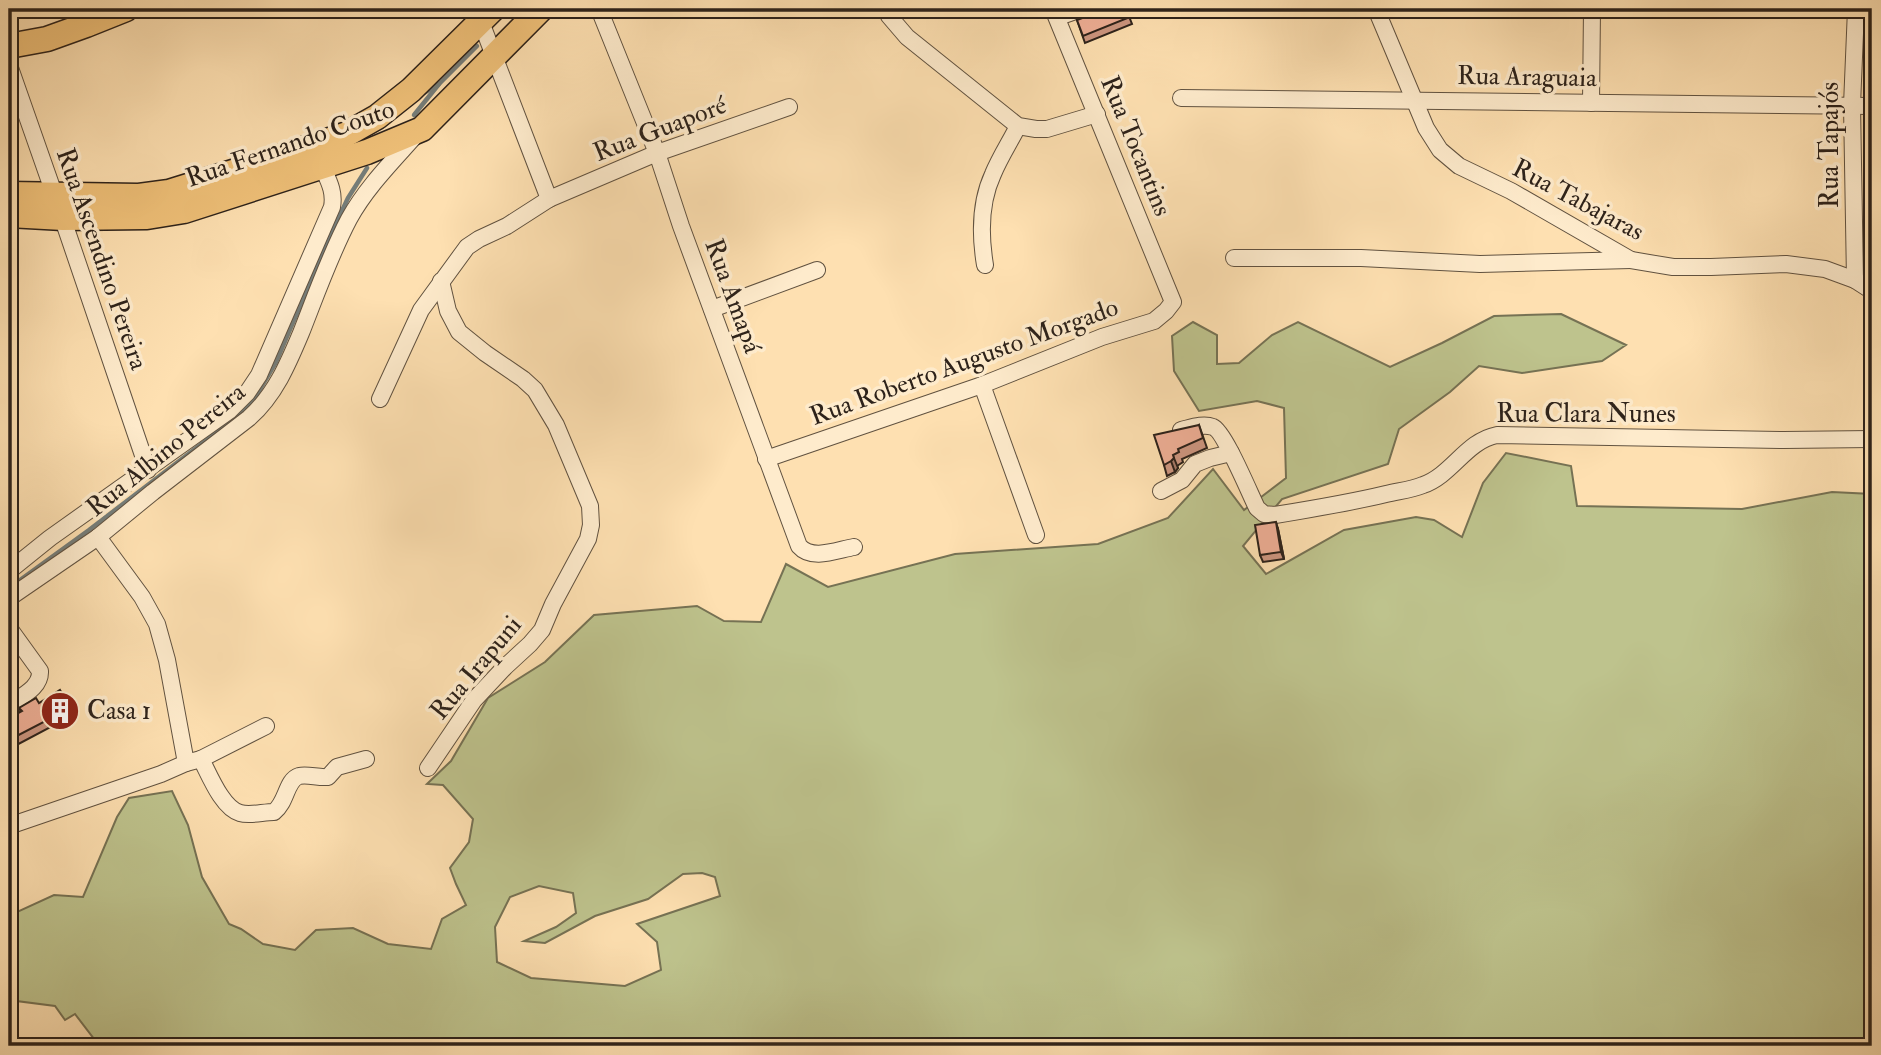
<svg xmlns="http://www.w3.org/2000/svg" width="1881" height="1055" font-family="'IM FELL Double Pica',serif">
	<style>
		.green { fill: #bec38d; stroke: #767254; stroke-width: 2; fill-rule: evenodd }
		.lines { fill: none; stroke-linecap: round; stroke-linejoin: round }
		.stream { stroke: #757d79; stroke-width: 4.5 }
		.lane-casing { stroke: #615240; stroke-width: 10 }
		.street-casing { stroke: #615240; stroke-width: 18 }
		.primary-casing { stroke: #2d221a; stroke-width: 27 }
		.lane { stroke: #feebcc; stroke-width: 8 }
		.street { stroke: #feebcc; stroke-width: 16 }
		.primary { stroke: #efc078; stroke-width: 24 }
		.wall { fill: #cd9680; stroke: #2d221a; stroke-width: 2 }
		.shaded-wall { fill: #a77a68; stroke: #2d221a; stroke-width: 2 }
		.building { fill: #eeae95; stroke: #2d221a; stroke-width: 2 }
		.labels { text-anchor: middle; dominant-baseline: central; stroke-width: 7; stroke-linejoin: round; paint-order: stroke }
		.street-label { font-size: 26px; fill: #2d221a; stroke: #feebcc }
		.poi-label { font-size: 26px; fill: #2d221a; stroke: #feebcc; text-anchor: start }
	</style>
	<rect width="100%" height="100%" fill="#fee0b1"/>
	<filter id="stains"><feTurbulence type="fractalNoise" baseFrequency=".00286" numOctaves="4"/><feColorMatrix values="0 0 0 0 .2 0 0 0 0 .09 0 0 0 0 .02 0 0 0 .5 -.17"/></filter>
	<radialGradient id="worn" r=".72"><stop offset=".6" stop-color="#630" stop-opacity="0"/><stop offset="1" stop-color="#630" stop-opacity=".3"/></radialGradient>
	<path class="green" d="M1561,314L1626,345L1602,361L1522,373L1479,366L1450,392L1399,429L1388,464L1282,499L1243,546L1266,574L1344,530L1416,517L1434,520L1462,537L1483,483L1506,453L1571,466L1577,506L1742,509L1832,492L1872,494V1046H91L94,1039L75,1014L65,1020L55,1006L9,1000V919L19,911L54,895L83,897L117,817L129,798L172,791L188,825L202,877L229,924L241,929L263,944L295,950L316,930L353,928L388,944L431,949L442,919L466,905L456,884L450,868L469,842L473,819L443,785L427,784L451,761L488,698L545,662L594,615L697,606L724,621L761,622L786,564L828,587L955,554L1098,544L1168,518L1213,469L1244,510L1286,478L1284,408L1257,401L1199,411L1174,371L1172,336L1193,322L1217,335V364L1239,363L1272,335L1298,322L1390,367L1442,343L1494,316ZM702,873L715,877L720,896L637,924L657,942L661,970L625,986L531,978L497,962L495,927L510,897L539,886L573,893L576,913L556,927L524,941L545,943L595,916L648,899L683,874Z"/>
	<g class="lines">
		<g class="stream">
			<polyline points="422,94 439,84"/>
			<polyline points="414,115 439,84 477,46"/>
			<polyline points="9,588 89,530 238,416 256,396 276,362 331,234 348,198 367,168"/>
		</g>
		<g class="lane-casing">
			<polyline id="lane" points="1059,21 1079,14 1081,9"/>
		</g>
		<g class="street-casing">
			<g id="street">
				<polyline points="476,9 549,199"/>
				<path d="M599,9L657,153L681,226L799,546C812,561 837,550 854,547"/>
				<polyline points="886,9 889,16 907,37 1018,126 1036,129 1047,129 1097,114"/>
				<polyline points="1376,9 1426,128 1440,150 1459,166 1511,191 1631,260 1673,267 1711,267 1786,264 1825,269 1855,280 1872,291"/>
				<polyline points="9,65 57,202 148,470"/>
				<polyline points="1181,98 1872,106"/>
				<polyline points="1591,103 1592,9"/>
				<polyline points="1234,258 1361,258 1480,264 1631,260"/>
				<path d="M985,265C980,235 980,202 993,174C1000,157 1010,142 1018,126"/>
				<polyline points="1855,280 1852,105 1856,9"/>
				<polyline points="712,309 817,270"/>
				<polyline points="982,385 1036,535"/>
				<polyline points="380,399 421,310 467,247 479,239 507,226 549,199 657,153 789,107"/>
				<path d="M1181,430C1190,428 1203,423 1213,427C1224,431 1250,494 1257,508L1264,514L1275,515C1312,509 1349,503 1386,494C1398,491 1411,490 1423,485C1452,475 1466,441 1497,435L1784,440L1872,439"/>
				<polyline points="766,459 982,385 1102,337 1154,321 1166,311 1173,302 1053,9"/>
				<polyline points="1161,491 1182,480 1195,464 1210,458 1231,453"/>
				<path d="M98,537L142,597L157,624L167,660L186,763L201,759C209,774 222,808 240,813C250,816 263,812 274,812C287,802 286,780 299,776C308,774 318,778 328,777L337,767L366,759"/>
				<path d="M9,571L50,538L229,411L247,393L259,375L332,207C335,191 328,180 322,166"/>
				<path d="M9,598L98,537L153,492L249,418C275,395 288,364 301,333C316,295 330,255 349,219C366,188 391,163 415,136"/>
				<path d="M9,628L40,671C41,688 21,696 9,705"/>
				<polyline points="201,759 266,726"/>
				<polyline points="428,768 474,700 505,667 530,644 542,630 553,604 588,539 591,525 590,506 556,425 535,390 523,379 485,353 459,332 448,311 441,281"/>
				<polyline points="9,826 161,774 186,763"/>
			</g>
		</g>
		<g class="primary-casing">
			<g id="primary">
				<polyline points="9,46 47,39 86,25 126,9"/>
				<polyline points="9,194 139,196 169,192 268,161 347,134 377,117 411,90 493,9"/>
				<polyline points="9,215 63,218 147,217 184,211 367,152 422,129 541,9"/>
			</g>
		</g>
		<use href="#lane" class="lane"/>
		<use href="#street" class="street"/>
		<use href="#primary" class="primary"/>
	</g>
	<g class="wall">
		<polygon points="1126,9 1132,24 1085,43 1077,20"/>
		<polygon points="1199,425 1207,448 1182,459 1183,462 1177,466 1178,468 1175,472 1167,476 1164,465"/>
		<polygon points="1278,529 1284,559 1263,562 1260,555"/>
		<polygon points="39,703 71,708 74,715 57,726 56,724 9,749 9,718 21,712 19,708"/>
	</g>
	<g class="shaded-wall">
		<polygon points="1174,458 1178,468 1175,472 1171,461"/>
		<polygon points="1276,522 1278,529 1284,559 1281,552"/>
	</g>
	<g class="building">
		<polygon points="1106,9 1126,9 1130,17 1083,36 1077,20"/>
		<polygon points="1199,425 1203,438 1178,449 1179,452 1173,455 1174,458 1171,461 1164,465 1154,435"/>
		<polygon points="1276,522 1281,552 1260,555 1255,525"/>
		<polygon points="60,690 71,708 54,719 53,717 9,740 9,718 22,711 19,708 36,698 39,703"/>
	</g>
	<defs>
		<g id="building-disc" transform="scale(2.0125)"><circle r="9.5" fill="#8f2418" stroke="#feebcc"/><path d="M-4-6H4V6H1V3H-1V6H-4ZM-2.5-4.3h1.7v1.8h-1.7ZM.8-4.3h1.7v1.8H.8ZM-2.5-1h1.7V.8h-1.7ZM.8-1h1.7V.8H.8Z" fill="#fff"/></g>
	</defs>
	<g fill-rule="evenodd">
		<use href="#building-disc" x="60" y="711"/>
	</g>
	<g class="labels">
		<g class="street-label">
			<text transform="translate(1527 77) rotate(1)">Rua Araguaia</text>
			<text transform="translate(660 129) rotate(-21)">Rua Guaporé</text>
			<text transform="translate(290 144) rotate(-19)">Rua Fernando Couto</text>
			<text transform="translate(1830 145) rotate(-90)">Rua Tapajós</text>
			<text transform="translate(1136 146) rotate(68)">Rua Tocantins</text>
			<text transform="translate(1578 200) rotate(28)">Rua Tabajaras</text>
			<text transform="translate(102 259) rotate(71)">Rua Ascendino Pereira</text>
			<text transform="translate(733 296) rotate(70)">Rua Amapá</text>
			<text transform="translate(964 362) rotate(-20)">Rua Roberto Augusto Morgado</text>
			<text x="1586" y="414">Rua Clara Nunes</text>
			<text transform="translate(166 450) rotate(-39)">Rua Albino Pereira</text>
			<text transform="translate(476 668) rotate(-50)">Rua Irapuni</text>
		</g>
		<g class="poi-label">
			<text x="87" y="711">Casa 1</text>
		</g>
	</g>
	<rect width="1881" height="1055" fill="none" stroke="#fee0b1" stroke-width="35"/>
	<rect x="10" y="10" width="1860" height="1034" fill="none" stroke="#2d221a" stroke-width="3.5"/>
	<rect x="18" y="18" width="1846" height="1020" fill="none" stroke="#2d221a" stroke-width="2"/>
	<rect width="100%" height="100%" filter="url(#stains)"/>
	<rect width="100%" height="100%" fill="url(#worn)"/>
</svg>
